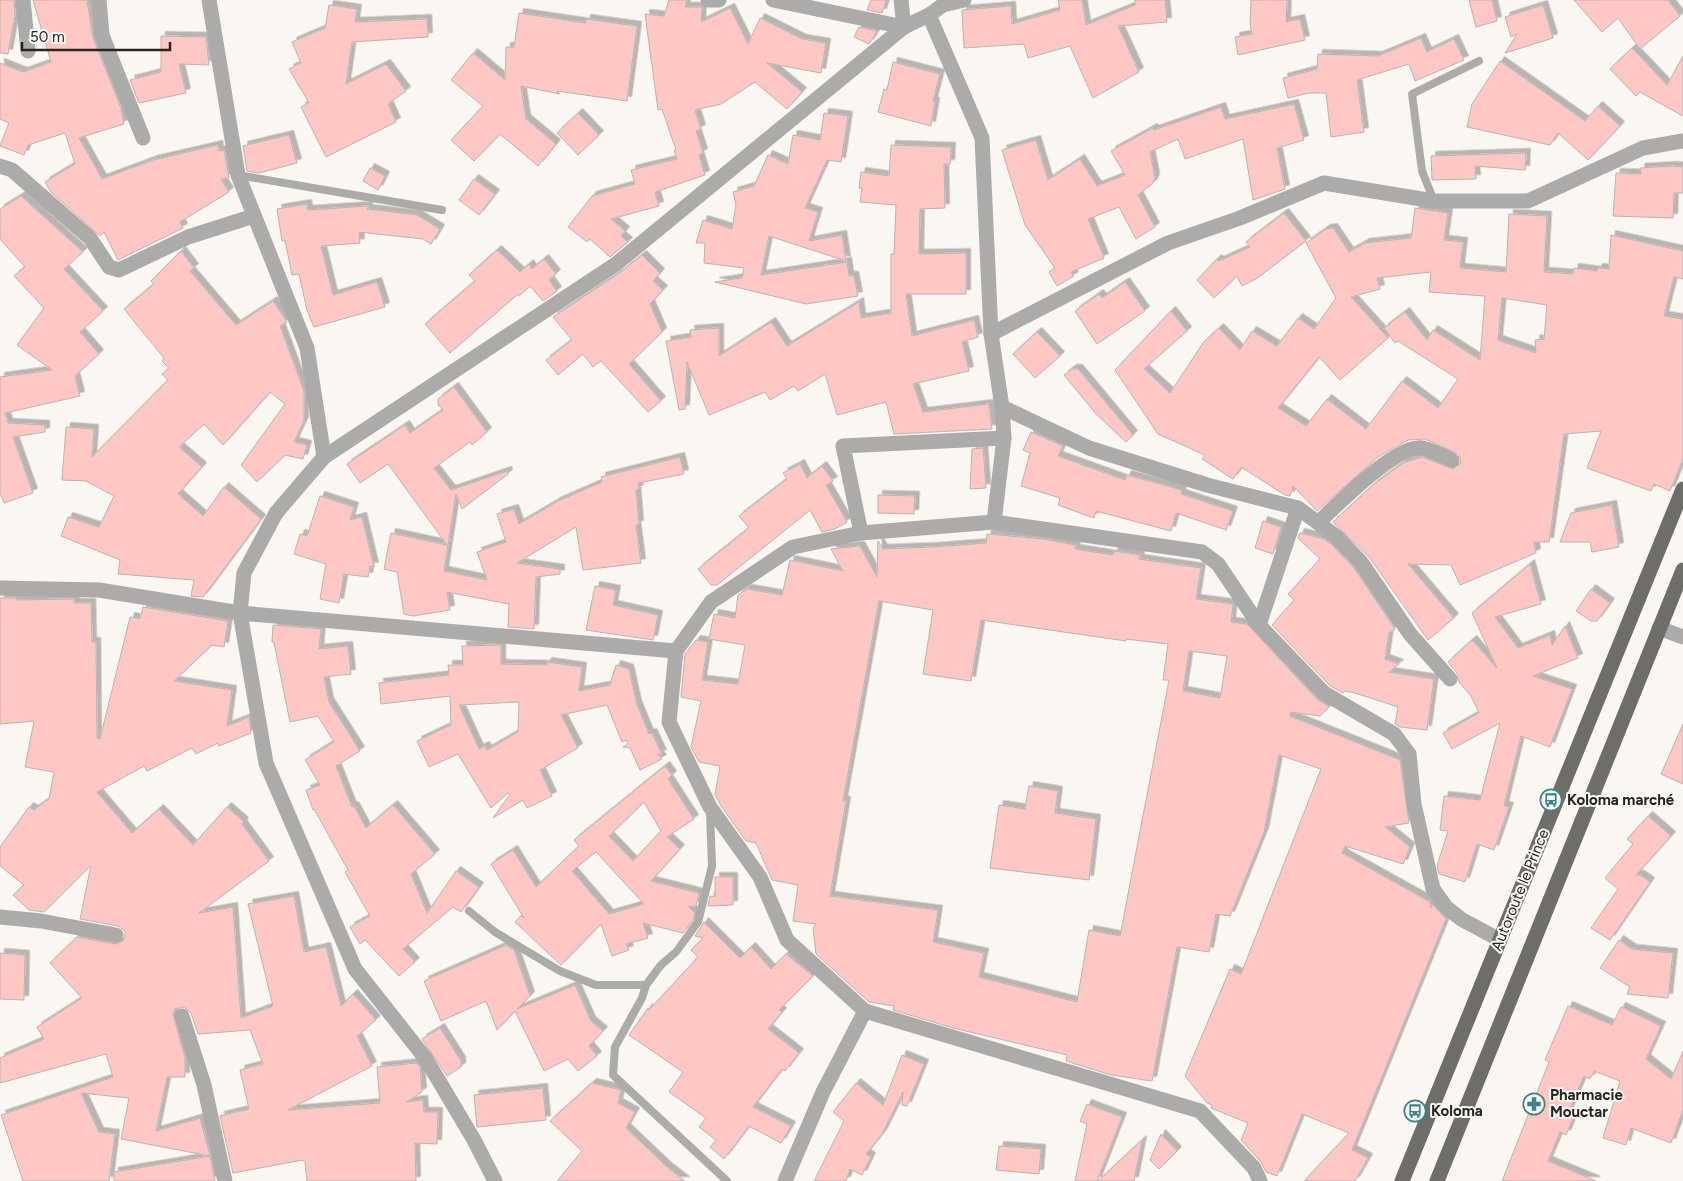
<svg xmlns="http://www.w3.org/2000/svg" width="1683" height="1181" font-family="Figtree,sans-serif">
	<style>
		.building { fill: #fec7c3; stroke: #bab3b3; fill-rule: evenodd; filter: url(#shadow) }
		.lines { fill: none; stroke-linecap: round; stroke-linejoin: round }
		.service { stroke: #acaba9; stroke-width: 8 }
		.minor { stroke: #acaba9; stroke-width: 15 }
		.primary { stroke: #6f6d69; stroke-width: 15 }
		.labels { text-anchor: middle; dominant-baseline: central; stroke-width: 4; stroke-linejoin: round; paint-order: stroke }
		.poi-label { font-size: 15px; font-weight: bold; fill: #262523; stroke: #faf6f1; text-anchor: start }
		.street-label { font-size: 15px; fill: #262523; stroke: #faf6f1 }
	</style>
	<defs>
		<filter id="shadow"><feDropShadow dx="4.5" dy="-4.5" stdDeviation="0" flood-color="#0004"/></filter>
	</defs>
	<rect width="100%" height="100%" fill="#faf6f1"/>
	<g class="building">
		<polygon points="0,0 14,0 15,15 8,54 0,53"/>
		<polygon points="33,0 87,0 93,38 121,108 124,124 79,138 102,179 153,160 218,145 219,151 224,150 229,178 221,179 229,192 180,222 183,228 118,260 104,232 100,236 51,192 45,182 75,164 65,133 28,145 24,155 0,146 9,123 0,119 0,63 23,72 51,62"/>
		<polygon points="669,0 687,0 685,7 702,7 701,22 730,8 748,44 760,18 802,39 826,43 821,73 767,63 802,92 787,109 755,82 721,104 695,110 701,129 696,131 703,153 699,155 705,175 655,192 659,206 611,219 625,231 621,236 628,242 610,257 590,239 587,242 568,227 592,196 635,184 631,170 677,159 674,150 676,150 662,109 658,110 645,14 664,16"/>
		<polygon points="871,0 886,0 882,13 867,10"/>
		<polygon points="1058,0 1082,0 1086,25 1135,5 1135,0 1165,0 1167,22 1118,26 1139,72 1093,98 1070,46 1028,58 1024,44 964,48 962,10 1011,6 1012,24 1060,10"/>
		<polygon points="1251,0 1287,0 1286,22 1300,19 1305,40 1238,55 1235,37 1252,34 1250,24"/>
		<polygon points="1469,0 1492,0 1497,21 1476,27"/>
		<polygon points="1574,0 1668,0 1680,16 1640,49 1618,18 1602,32"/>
		<polygon points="329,5 357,9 355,22 427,19 428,37 352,42 346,84 386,64 406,91 388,104 396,122 326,157 301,107 309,103 289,69 301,63 292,42 325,28"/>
		<polygon points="1543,5 1553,38 1505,53 1517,34 1511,37 1505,17"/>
		<polygon points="519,13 586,23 586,19 637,26 627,101 557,91 560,94 521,86 526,119 556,144 538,166 500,134 474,161 451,140 483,106 451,80 473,53 505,80 506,47 514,47"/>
		<polygon points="859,27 877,31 869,44 854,37"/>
		<polygon points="161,36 206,37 209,65 179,64 186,93 139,103 130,80 161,72"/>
		<polygon points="1421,38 1427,52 1454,39 1464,60 1415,81 1409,64 1357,80 1364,132 1331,137 1326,93 1309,93 1288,98 1283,78 1317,69 1318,54 1378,56"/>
		<polygon points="1632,48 1667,85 1683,56 1683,116 1640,92 1636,96 1610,69"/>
		<polygon points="1500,61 1585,121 1598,106 1620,126 1588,160 1558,133 1550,145 1467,127 1472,104"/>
		<polygon points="893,62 940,74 933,101 935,102 931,126 878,112 884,89 887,90"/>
		<polygon points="1294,104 1304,140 1277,148 1285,189 1253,200 1243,139 1185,159 1178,139 1150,152 1155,178 1152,184 1138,195 1155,227 1136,239 1119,207 1088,219 1104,258 1071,272 1074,276 1057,286 1049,272 1055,268 1025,225 1002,150 1036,140 1048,180 1080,159 1097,186 1125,175 1111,151 1153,128 1154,130 1221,107 1225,119"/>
		<polygon points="578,113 599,135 578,155 557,133"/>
		<polygon points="824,113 848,116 841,162 827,160 805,208 818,212 809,241 842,235 846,261 769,236 761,275 847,262 849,276 854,276 858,296 806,304 715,282 742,278 744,268 704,263 705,243 696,243 703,220 732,229 736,205 733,192 754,186 768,155 788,164 793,135 820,140"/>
		<polygon points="289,135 297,163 259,173 247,171 243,146"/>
		<polygon points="891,145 951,147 950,164 944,164 945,208 920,209 919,254 966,253 966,294 906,294 912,336 974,320 978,337 962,342 969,371 913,384 923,412 989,404 992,429 894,434 886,402 837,415 825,374 798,391 794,386 770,400 765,392 709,415 687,362 685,409 679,410 666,341 691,337 690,330 719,328 719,356 771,322 787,346 859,302 861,318 891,313 891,254 894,254 896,205 860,202 862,188 859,188 861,172 889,176"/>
		<polygon points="1526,153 1525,170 1475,166 1476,179 1432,180 1431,156"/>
		<polygon points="1672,166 1683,167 1683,193 1674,193 1673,218 1613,216 1616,173 1641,174 1640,168"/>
		<polygon points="370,168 385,176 378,190 363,181"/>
		<polygon points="474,179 495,194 479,215 459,200"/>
		<polygon points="21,196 83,252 64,269 103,311 80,332 99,354 75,376 80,396 5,413 8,423 45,425 45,432 13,437 33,493 4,503 0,493 0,377 52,370 17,345 44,308 14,276 25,267 0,239 0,209"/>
		<polygon points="307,204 308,210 369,206 367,209 417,215 440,229 431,244 423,239 359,232 360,243 321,246 333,295 377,282 385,307 314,327 307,310 299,274 292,275 285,240 282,241 277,209"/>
		<path d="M1415,208L1448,213L1444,240L1463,242L1460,268L1506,272L1509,214L1547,216L1544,272L1573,274L1574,268L1597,271L1598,268L1609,269L1611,235L1683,251V279L1674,277L1664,316L1683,319V459L1670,491L1654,484L1651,491L1587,468L1601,431L1564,434L1549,542H1534L1536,553L1460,585L1451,565L1408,564L1454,618L1428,640L1369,557L1333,522L1374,484L1403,463L1422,457L1453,469L1461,463L1459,454L1425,439L1408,440L1378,457L1317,511L1293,486L1290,496L1285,495L1241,467L1233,479L1202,459L1205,455L1158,434L1115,370L1171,311L1187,331L1144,369L1170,393L1203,343L1219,328L1240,350L1252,331L1277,346L1298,318L1314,329L1336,298L1306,243L1326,229L1333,228L1349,252L1365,243L1411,238ZM1431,272L1429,292L1485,296L1480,360L1433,330L1427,340L1405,312L1384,328L1395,343L1398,341L1458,379L1438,408L1402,381L1366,429L1327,399L1306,426L1278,408L1319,357L1340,380L1388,338L1351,297L1380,289L1377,278ZM1502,298L1547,305L1544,339L1535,340L1536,353L1498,340Z"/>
		<polygon points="1284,213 1306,241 1256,279 1242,286 1237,276 1214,298 1197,280 1217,259 1219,261 1250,247 1246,242"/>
		<polygon points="497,250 520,272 529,264 532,269 544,259 556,274 549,280 557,291 543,301 530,286 519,296 518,294 450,353 425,324 475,281 469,275"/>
		<polygon points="181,251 194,268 190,271 236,325 273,301 287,322 280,326 304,391 304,421 294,442 307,445 303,459 285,455 257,482 241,465 285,404 270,392 223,445 204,424 179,447 202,467 178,494 203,516 224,487 261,519 203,597 191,596 194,580 118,574 120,560 61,536 68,517 99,527 114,496 86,481 62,480 66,427 94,429 92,457 168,380 162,374 169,368 162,361 164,358 124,309 154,284 151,281"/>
		<polygon points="642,255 660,273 653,281 663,290 650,304 662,332 629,364 661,401 648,412 601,361 593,367 583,354 558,375 546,360 572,340 553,317 621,272"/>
		<polygon points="1125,282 1145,311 1097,344 1075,311 1099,294 1102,298"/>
		<polygon points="1037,332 1060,356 1035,378 1013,354"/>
		<polygon points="1072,369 1078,369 1133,435 1126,442 1096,414 1064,375"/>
		<polygon points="454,387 487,432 472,445 470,442 434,468 451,490 507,471 508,474 462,509 456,494 444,571 487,580 477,552 506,542 497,514 514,509 519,524 558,501 602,482 601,477 680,457 684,474 638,483 639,489 636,490 639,525 636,525 641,563 583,570 576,527 517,563 560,569 560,574 536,577 534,629 508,627 509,604 447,592 450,610 413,616 404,614 397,572 384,569 391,533 447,545 388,464 360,483 347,464 405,425 410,433 443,410 438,405 438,399"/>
		<polygon points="1031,432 1063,446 1058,456 1125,480 1127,475 1182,490 1181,494 1233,511 1226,530 1176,513 1171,531 1096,511 1094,518 1058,505 1060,498 1021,486 1030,453 1023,450"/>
		<polygon points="983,448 986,488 970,489 972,449"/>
		<polygon points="800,464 807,478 822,466 833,481 826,485 847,522 835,529 822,532 810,510 717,585 711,585 698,569 749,528 739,516 787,479 783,473"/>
		<polygon points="878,495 915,496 914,514 878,513"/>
		<polygon points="320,496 354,507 350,520 362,517 374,567 370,566 368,577 344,574 339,603 320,599 326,564 294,554 300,534 307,536"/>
		<polygon points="1612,505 1619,547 1592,552 1590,542 1560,542 1571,513"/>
		<polygon points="1263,521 1281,527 1273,554 1255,548"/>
		<polygon points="1300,533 1324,539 1331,544 1354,568 1395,629 1389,633 1385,659 1399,664 1389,672 1434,679 1427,730 1400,727 1395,724 1398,707 1355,693 1345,691 1343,693 1330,686 1272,625 1294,600 1288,594 1320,559 1298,538"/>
		<path d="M987,534L1043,539L1076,545L1075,549L1113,555L1114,551L1140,555L1139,559L1201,568L1196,599L1233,604L1231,622L1247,624L1317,699L1329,707L1320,716L1291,712L1290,716L1400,760L1409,823L1385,827L1410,847L1403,864L1345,846L1342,853L1430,902L1431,908V903L1446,919L1352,1150L1368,1158L1355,1181H1304L1349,1133L1302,1114L1277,1176L1266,1172L1261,1162L1241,1140L1248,1123L1211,1108L1212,1105L1207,1103L1185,1076L1230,969L1241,974L1321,769L1279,755L1264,832L1230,916L1216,914L1209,952L1177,947L1152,1081L1111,1075L1066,1061L1067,1055L953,1028L893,1010L894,1006L869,1002L816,954L813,928L816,924L793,921L798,885L772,880L756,843L746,841L721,806L715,795L720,766L699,762L691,747L701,701L681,697L685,654L696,640L708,642L702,680L738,684L745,645L709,639L714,614L735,618L738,595L747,589L782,595L790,560L843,571L831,549L860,546L877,577L878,541L883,549L934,547L986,543ZM879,601L933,610L923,674L971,681L981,620L1126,641V639L1168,644L1163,680H1169L1120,936L1089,930L1077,1002L979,977L984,953L933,942L938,910L830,896L846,801H843ZM1189,651L1227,656L1220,698L1183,691Z"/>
		<polygon points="1530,564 1541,604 1495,617 1518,648 1550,635 1552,645 1565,626 1578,658 1533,676 1572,689 1550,747 1521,736 1504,806 1509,807 1494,850 1477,844 1465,882 1439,874 1437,866 1448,831 1440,830 1444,796 1480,800 1500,723 1452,749 1443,733 1479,713 1471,696 1459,682 1457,673 1448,662 1472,640 1497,668 1472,613"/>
		<polygon points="595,586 616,590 613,605 658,615 653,640 586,630"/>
		<polygon points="1591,589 1610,603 1597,621 1591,621 1576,611"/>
		<polygon points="0,598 16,598 16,600 74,599 75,603 91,603 92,642 96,642 97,738 100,739 130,617 140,619 143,607 228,621 224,647 212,645 174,681 232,690 227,726 249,717 251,733 219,746 218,743 196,754 192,748 147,771 144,766 97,792 132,833 159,809 193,845 227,807 244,822 242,824 269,861 199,913 233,907 241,1018 273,1006 248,904 294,896 304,952 326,947 341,1006 353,994 376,1020 357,1036 372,1066 288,1110 380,1103 377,1067 417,1063 420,1067 422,1092 406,1102 423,1100 424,1112 438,1112 437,1144 415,1143 416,1181 307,1181 305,1163 303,1160 233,1173 220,1116 249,1109 240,1070 263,1064 250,1030 198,1034 191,1013 184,1007 175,1009 173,1014 185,1058 185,1077 167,1077 156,1131 200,1118 210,1156 121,1139 129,1098 81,1093 99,1132 115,1134 109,1181 23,1181 1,1115 113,1077 106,1054 0,1083 0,1058 44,1039 37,1027 82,998 50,963 77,937 115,944 123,941 125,936 125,931 118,926 80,919 91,865 44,912 29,910 13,895 24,885 0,866 0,847 29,807 34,810 49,799 54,772 25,767 34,721 0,724"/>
		<polygon points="273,625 321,629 319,649 348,646 351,674 324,677 329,702 360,751 336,766 352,807 354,806 366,828 393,805 435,854 411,874 427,913 456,871 479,887 461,912 453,907 403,949 415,962 399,976 365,940 360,944 350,927 370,916 345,872 348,870 314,809 313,810 306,790 320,785 305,760 334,742 318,716 290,722 274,643 272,642"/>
		<path d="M501,645V664L547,665V662L582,667L579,691L610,685L616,665L629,669L637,705L649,734L652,733L662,754H658L662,759L640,770L630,748L623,747L628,744L626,740L622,742L607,705L561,715L578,748L540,770L552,796L527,808L523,800L493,818L510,794L508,793L491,808L458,754L429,767L417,741L451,725L450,696L381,704L379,683L449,675L448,665H463L462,646ZM519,702L518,732L487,750L485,746L479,749L459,705Z"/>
		<polygon points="1683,724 1683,784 1661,774"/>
		<path d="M665,766L672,775L668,779L694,819L667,837L680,849L651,881L699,893L696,906H688L695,913L693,920L683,933L643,923L648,938L626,944L629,950L612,956L601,924L561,965L515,922L521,916L524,918L491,864L513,850L536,887L579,846L574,840ZM644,802L661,831L633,861L609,836ZM596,852L644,904L609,914L572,871Z"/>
		<polygon points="1029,786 1058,791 1055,813 1096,819 1089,880 990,868 999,805 1025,809"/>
		<polygon points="1648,816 1671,836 1636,875 1640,875 1650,882 1610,940 1591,928 1618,889 1605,878 1633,844 1627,839"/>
		<polygon points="715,877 733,877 733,905 708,906 710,896 715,897"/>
		<polygon points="704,922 740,958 751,947 771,969 786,954 813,976 779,1010 782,1012 768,1029 799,1053 785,1071 782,1069 753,1107 791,1126 781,1143 749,1126 724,1159 710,1147 716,1140 699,1127 706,1118 669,1092 683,1072 629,1035 648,1008 649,1010 698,957 691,950 703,938 695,936"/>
		<polygon points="1619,940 1632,949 1673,953 1668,998 1627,994 1630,987 1600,968"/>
		<polygon points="506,945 514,950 530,996 517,1009 575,985 591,1021 603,1031 589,1046 597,1056 578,1071 568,1059 544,1071 515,1011 497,1030 486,1001 441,1021 424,981"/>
		<polygon points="0,953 25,955 24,1000 0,999"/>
		<polygon points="1568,1006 1612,1025 1621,1007 1661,1026 1646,1059 1671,1079 1683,1051 1683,1110 1671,1143 1631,1128 1626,1145 1603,1138 1620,1081 1594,1071 1590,1079 1584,1076 1568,1113 1574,1116 1566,1135 1560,1132 1548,1161 1596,1181 1502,1181 1549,1062 1545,1060"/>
		<polygon points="440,1028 461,1061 461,1067 447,1076 422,1039"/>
		<polygon points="902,1055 924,1064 907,1106 902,1105 903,1092 882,1134 866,1154 871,1157 862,1175 850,1169 846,1181 814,1181 844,1121 833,1112 856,1083 883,1105"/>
		<polygon points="592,1083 621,1090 618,1103 635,1112 626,1128 667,1167 685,1181 557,1181 582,1151 550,1121"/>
		<polygon points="543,1088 546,1120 477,1127 474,1095"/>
		<polygon points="1087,1104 1122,1117 1097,1181 1075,1181 1087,1124 1080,1121"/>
		<polygon points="1161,1134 1177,1151 1159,1169 1150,1160"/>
		<polygon points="1142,1140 1134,1181 1098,1181"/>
		<polygon points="999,1146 1041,1149 1039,1174 996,1170"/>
		<polygon points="210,1156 215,1181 114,1181 114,1172"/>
	</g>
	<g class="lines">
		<g class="service">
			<polyline points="238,175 442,210"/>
			<polyline points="1434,201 1422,171 1412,94 1479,61"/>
			<polyline points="469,911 495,932 560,971 596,985 646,985 661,965 676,952 698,922 712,866 710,812"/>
			<polyline points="646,985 642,998 615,1047 613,1075 727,1181"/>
		</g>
		<g class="minor">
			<polyline points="23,0 28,51"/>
			<polyline points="99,0 102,35 143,138"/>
			<polyline points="209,0 238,175 307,348 324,457"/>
			<polyline points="708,0 719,0"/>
			<polyline points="773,0 904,27 901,0"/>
			<polyline points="929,15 982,138 991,334 1002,407 1004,438 994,522 1202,552 1218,564 1259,625 1324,693 1394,734 1409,754 1414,804 1433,889 1446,907 1461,919 1500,940"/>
			<polyline points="0,166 12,170 90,238 109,267 119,270 188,237 254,216"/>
			<polyline points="991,334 1168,243 1240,218 1324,183 1434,201 1528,201 1643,148 1683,141"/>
			<polyline points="1002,407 1089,448 1207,485 1298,508 1337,537 1361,562 1410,634 1450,679"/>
			<polyline points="994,522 861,533 793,547 711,602 676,651 669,722 710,807 760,877 787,940 865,1011 1200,1111 1254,1168 1260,1181"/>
			<path d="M1319,522C1338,504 1397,443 1423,448C1432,450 1443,456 1452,460"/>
			<polyline points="861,533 843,446 1004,438"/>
			<polyline points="0,588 99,590 240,613 676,651"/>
			<polyline points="1259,625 1298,508"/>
			<polyline points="1659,628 1683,637"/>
			<polyline points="0,917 41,921 116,935"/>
			<polyline points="182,1016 204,1085 225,1181"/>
			<polyline points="495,1181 474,1140 426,1059 355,969 266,763 240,613 244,573 276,513 324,457 616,264 904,27 929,15 943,5 964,0"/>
			<polyline points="785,1181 823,1092 865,1011"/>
		</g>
		<g class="primary">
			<polyline points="1402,1181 1683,489"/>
			<polyline points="1437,1181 1683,570"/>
		</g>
	</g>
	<defs>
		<g id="bus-ring" transform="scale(1.125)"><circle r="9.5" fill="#faf6f1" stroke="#3c8489" stroke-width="1.5"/><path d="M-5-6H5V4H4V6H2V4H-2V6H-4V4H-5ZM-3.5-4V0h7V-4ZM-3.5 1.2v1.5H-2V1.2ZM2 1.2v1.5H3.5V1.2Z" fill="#3c8489"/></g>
		<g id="pharmacy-ring" transform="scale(1.125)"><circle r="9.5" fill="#faf6f1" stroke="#3c8489" stroke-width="1.5"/><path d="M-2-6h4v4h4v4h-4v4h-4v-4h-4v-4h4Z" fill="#3c8489"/></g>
	</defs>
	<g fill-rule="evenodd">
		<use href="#bus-ring" x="1551" y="800"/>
		<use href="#pharmacy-ring" x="1534" y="1104"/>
		<use href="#bus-ring" x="1415" y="1111"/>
	</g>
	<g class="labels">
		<g class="poi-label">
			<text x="1567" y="800">Koloma marché</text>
			<text x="1550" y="1095">Pharmacie<tspan x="1550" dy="17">Mouctar</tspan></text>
			<text x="1431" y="1111">Koloma</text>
		</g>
		<g class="street-label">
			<text transform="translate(1520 890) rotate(-68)">Autoroute le Prince</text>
		</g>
	</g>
	<path d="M22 42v8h148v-8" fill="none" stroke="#262523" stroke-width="2.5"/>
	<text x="30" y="42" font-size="15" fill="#262523" stroke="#faf6f1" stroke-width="4" paint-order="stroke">50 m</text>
</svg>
